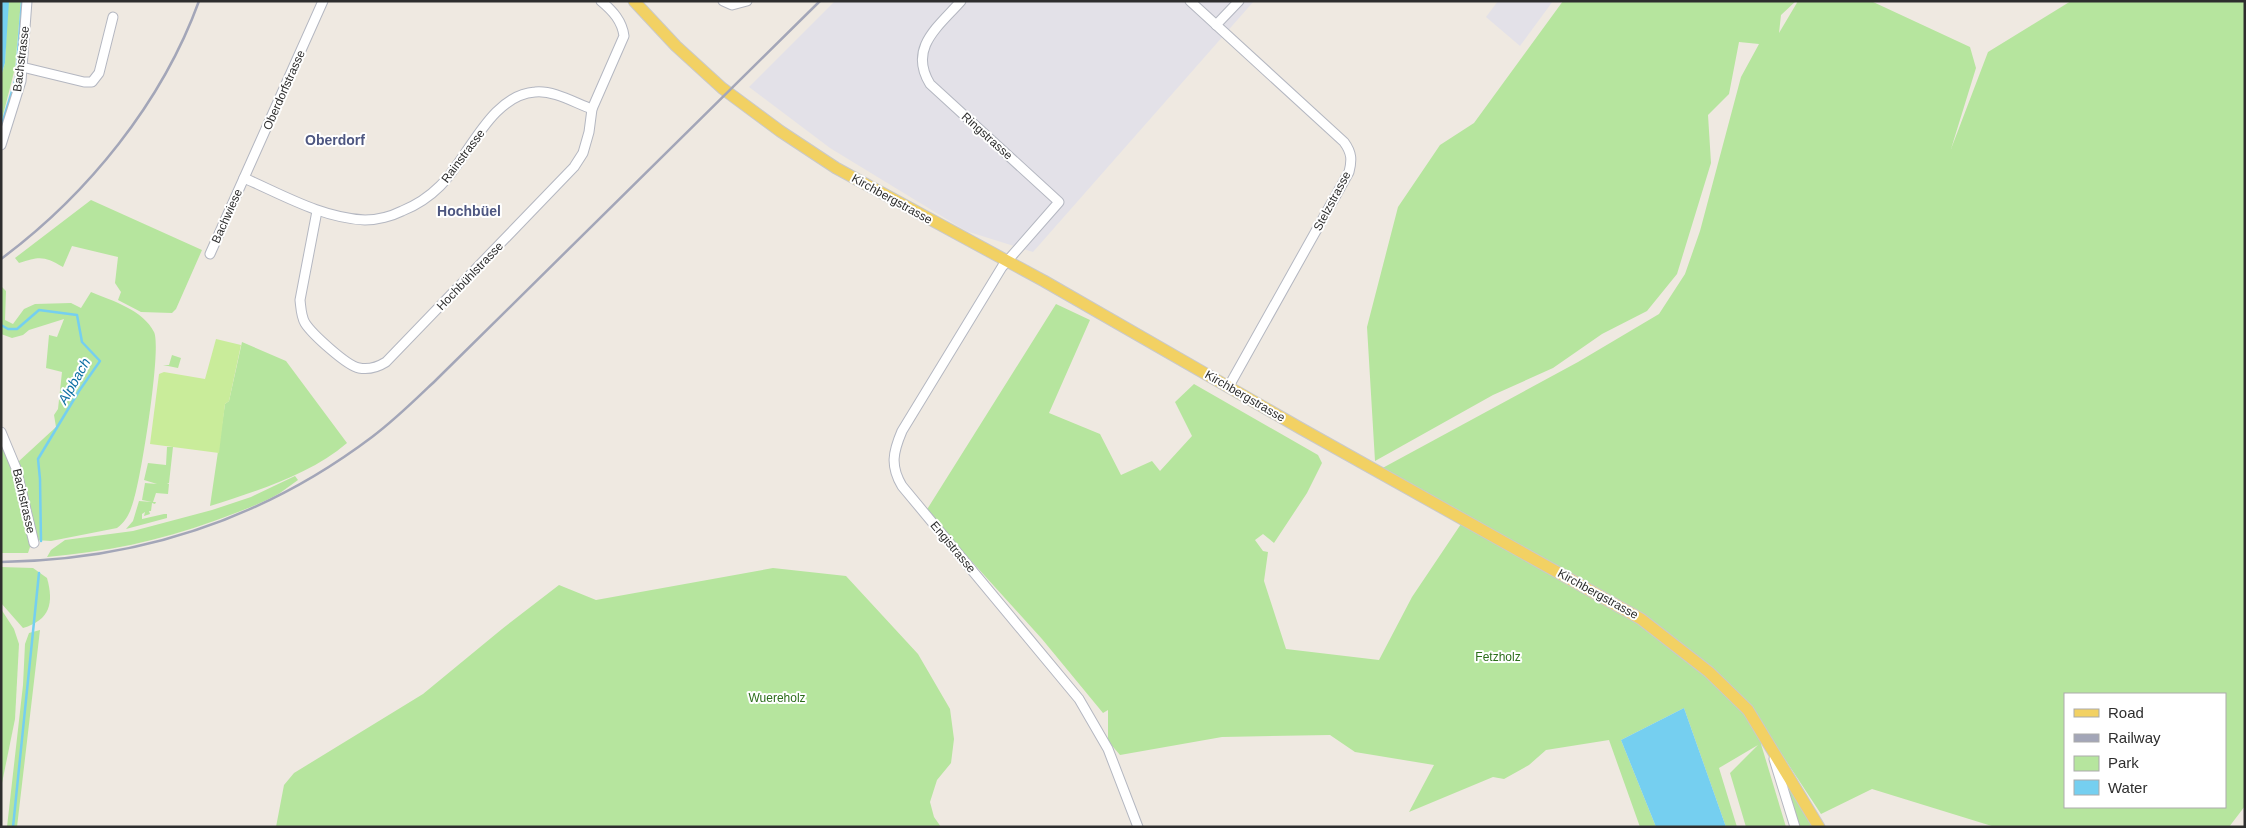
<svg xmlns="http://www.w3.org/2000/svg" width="2246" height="828" font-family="Helvetica,sans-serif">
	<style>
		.industrial { fill: #e3e1e8 }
		.green { fill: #b6e59e; fill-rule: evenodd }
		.pitch { fill: #c9ec9a }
		.water { fill: #75cff0 }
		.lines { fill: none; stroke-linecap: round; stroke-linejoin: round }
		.stream { stroke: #75cff0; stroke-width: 2.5 }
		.minor-casing { stroke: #b4b7c1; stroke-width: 11 }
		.major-casing { stroke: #c9c9c9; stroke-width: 13 }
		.minor { stroke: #fff; stroke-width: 9 }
		.major { stroke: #f2d163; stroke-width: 11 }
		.rail { stroke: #a3a6b8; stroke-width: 2.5 }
		.labels { text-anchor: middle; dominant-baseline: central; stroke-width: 4; stroke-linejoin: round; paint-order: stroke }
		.street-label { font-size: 12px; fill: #2e2e2e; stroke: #fff }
		.park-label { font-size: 12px; fill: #2c6e1b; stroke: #fff }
		.neighbourhood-label { font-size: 14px; font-weight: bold; fill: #4d5680; stroke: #fff }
		.water-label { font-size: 14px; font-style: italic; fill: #0d6fa3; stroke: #fff }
	</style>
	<rect width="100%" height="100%" fill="#efe9e1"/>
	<g class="industrial">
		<polygon points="835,1 1254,1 1033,252 966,231 830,148 749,87"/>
		<polygon points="1498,1 1553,1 1520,46 1486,17"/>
	</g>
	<g class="green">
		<polygon points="8,1 21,1 15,68 1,123 1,76 5,63"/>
		<path d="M1563,1H1796L1781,15L1779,33L1798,1H1871L1970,47L1976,68L1951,149L1988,52L2071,1H2245V806L2229,827H1995L1872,789L1821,814L1771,738L1761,744L1786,827H1746L1730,773L1758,745L1719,768L1737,827H1726L1684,708L1621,740L1656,827H1640L1609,740L1546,750L1529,765L1504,779L1493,777L1409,812L1434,765L1355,752L1330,735L1222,737L1120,755L1108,741V710L1103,713L1042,639L926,511L1056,304L1090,320L1049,413L1100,434L1121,475L1152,461L1160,471L1192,436L1175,402L1194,384L1318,455L1322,463L1307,493L1274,543L1263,534L1255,540L1263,551L1268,552L1264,581L1286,649L1379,660L1412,597L1461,524L1377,471L1578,362L1659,314L1685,274L1700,231L1741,77L1759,44L1739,42L1729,94L1708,115L1711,163L1677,274L1647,311L1602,334L1553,368L1493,395L1375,461L1367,327L1398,207L1440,145L1474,123ZM2065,694H2225V807H2065Z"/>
		<path d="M91,200L202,250L176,309L172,313L141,312L118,300L121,292L115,283L118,257L72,246L63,267C44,256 40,256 19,263L15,258Z"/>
		<path d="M1,286L6,291L5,320L13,324L24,309L35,304L71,303L81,308L91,292C113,301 143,310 154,332C162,347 141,478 134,499C131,510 127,521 117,528L51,541L35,540L18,462L56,427L54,415L58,409L62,372L46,368L49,335L57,337L64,319L29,330L23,335L12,338L1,334Z"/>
		<path d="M242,342L286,361L347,443C310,475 256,491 210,506L225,404L229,401Z"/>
		<polygon points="172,355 181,358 178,368 163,365 169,365"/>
		<polygon points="1,440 15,474 31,544 28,553 1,553"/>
		<polygon points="167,447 173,447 169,483 167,483 169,484 168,494 156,493 153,502 156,502 155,504 152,503 151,511 149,511 150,514 144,516 145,512 142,514 142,519 164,514 167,514 167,518 126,529 133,521 139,501 152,502 142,500 145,483 157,484 144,480 148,463 166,465"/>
		<path d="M295,476L298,480C292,484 286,489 280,493C259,505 235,513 214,521C160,541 104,552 47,557L51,550L65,540L133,531L212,510L251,497Z"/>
		<path d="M1,567L33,568L47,578C54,603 50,620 23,628L1,603Z"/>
		<polygon points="773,568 846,576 918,654 950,709 954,739 951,763 937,780 930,802 934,817 941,827 276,827 284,785 294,773 423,694 502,629 559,585 596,600"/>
		<polygon points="1,609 14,629 19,644 15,719 1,788"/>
		<polygon points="40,630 17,827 7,827 23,685 25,644 29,633"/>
		<polygon points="1778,767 1814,827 1798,827"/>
	</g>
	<polygon class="pitch" points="216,339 241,345 229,401 225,404 219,453 150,444 159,374 164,372 205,379"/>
	<g class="water">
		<polygon points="1,1 9,1 5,63 1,76"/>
		<polygon points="1684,708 1726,827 1656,827 1621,740"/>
	</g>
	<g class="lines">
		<g class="stream">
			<polyline points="1,127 16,78 22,1"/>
			<polyline points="1,325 8,329 17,329 39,310 77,315 82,342 100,361 79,391 38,459 40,479 41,541"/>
			<polyline points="13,827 39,573"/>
		</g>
		<g class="minor-casing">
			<g id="minor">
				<polyline points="723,1 732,5 747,1"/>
				<path d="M961,1C938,27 908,48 930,84L1059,202L1002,267L902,431C893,452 890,466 902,486L1079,699L1108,749L1138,827"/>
				<path d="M1190,1L1344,142C1352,153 1352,160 1349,172L1229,386"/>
				<polyline points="1216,25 1239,1"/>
				<polyline points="22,67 84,82 92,82 99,73 113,17"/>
				<polyline points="1,145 21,81 27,1"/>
				<path d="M244,178C283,195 322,218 365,220C377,220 392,216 402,211C417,205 429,197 440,186C468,159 490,95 535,92C554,90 575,103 592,109"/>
				<path d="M317,211L300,300C301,308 301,316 305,323C312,334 347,366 359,368C369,370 378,367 386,362L574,167L583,153L589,132L592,109L624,36C622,21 613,11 601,1"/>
				<polyline points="210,254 323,1"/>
				<polyline points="1,432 16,468 34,543"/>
				<polyline points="1774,759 1795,827"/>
			</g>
		</g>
		<g class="major-casing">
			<polyline id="major" points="634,1 676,46 722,88 780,131 836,168 1044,281 1300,428 1641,619 1709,672 1748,710 1819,827"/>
		</g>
		<use href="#minor" class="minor"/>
		<use href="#major" class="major"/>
		<g class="rail">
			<path d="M1,259C87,195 162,103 199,1"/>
			<path d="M1,562C138,560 262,520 372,437C395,420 416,399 437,379L820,1"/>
		</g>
	</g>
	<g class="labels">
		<g class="street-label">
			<text transform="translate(21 59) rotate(-83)">Bachstrasse</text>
			<text transform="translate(284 90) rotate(-66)">Oberdorfstrasse</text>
			<text transform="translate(987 136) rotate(42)">Ringstrasse</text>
			<text transform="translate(463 156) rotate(-53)">Rainstrasse</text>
			<text transform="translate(892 199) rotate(29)">Kirchbergstrasse</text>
			<text transform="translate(1332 201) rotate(-62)">Stelzstrasse</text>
			<text transform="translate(227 216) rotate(-66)">Bachwiese</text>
			<text transform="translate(470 276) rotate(-46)">Hochbühlstrasse</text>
			<text transform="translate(1245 396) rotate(30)">Kirchbergstrasse</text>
			<text transform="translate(24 501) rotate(77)">Bachstrasse</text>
			<text transform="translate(953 547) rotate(50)">Engistrasse</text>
			<text transform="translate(1598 594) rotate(29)">Kirchbergstrasse</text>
		</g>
		<g class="park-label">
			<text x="1498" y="657">Fetzholz</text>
			<text x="777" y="698">Wuereholz</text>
		</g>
		<g class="neighbourhood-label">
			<text x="335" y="140">Oberdorf</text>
			<text x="469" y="211">Hochbüel</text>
		</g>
		<g class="water-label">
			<text transform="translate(74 381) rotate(-60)">Alpbach</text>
		</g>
	</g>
	<rect width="2246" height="828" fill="none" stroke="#2e2e2e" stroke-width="5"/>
	<rect x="2064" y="693" width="162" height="115" fill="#ffffff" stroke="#ababab"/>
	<rect x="2074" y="709" width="25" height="8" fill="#f2d163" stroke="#ababab"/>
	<text x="2108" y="718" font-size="15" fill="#2e2e2e">Road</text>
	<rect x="2074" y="734" width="25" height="8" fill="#a3a6b8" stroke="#ababab"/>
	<text x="2108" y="743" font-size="15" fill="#2e2e2e">Railway</text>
	<rect x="2074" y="756" width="25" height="15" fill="#b6e59e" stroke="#ababab"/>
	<text x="2108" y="768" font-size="15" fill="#2e2e2e">Park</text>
	<rect x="2074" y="780" width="25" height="15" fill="#75cff0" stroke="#ababab"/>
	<text x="2108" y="793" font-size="15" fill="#2e2e2e">Water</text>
</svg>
